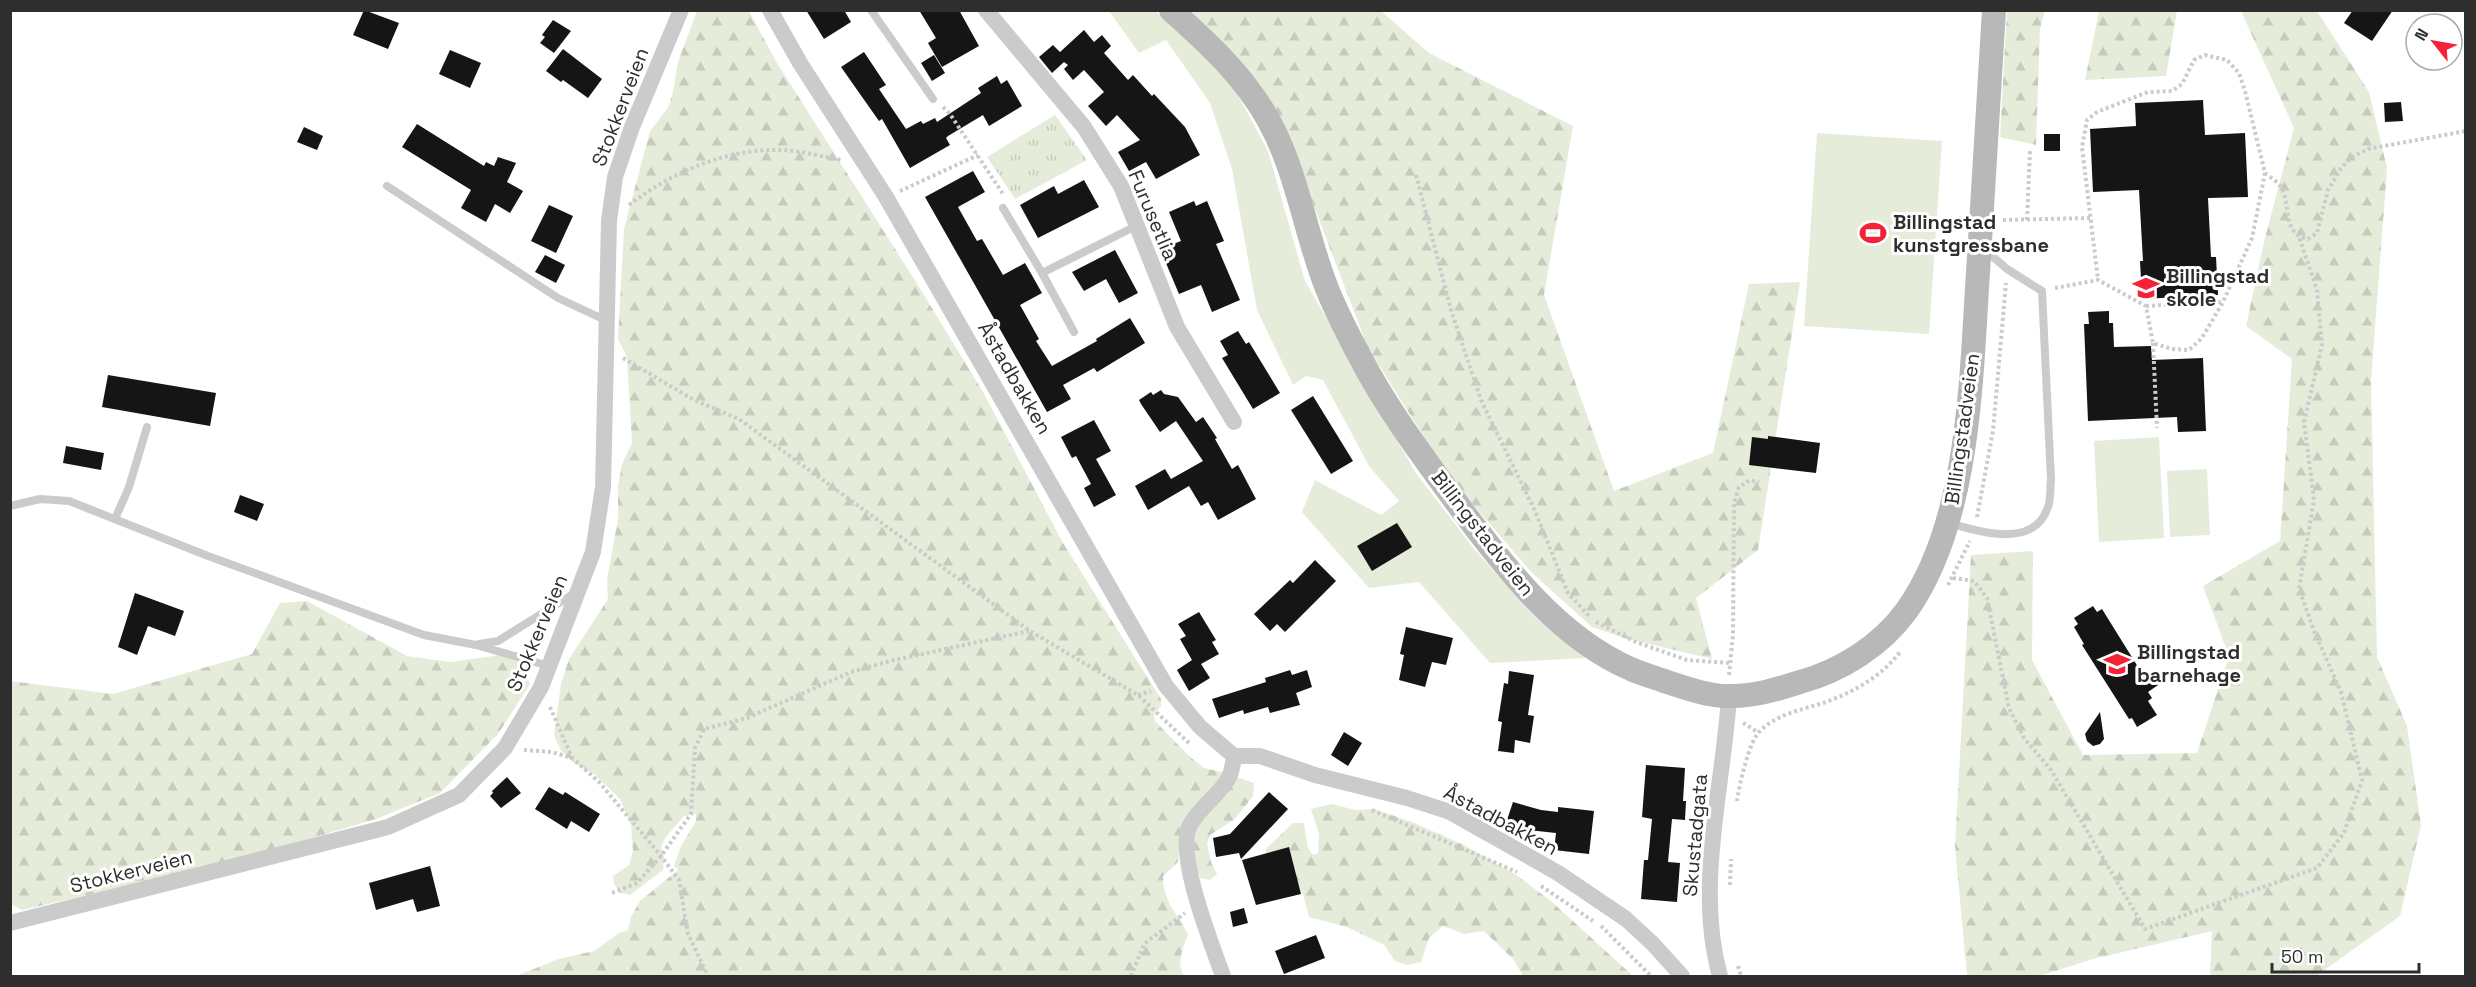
<svg xmlns="http://www.w3.org/2000/svg" width="2476" height="987" font-family="'Space Grotesk',sans-serif">
	<style>
		.green { fill: #e5edda }
		.forest { fill: url(#forest-firs) }
		.park { fill: url(#park-tufts) }
		.building { fill: #151515 }
		.lines { fill: none; stroke-linecap: round; stroke-linejoin: round }
		.path { stroke: #cbcbcb; stroke-width: 4; stroke-dasharray: 3 3; stroke-linecap: butt }
		.service { stroke: #cbcbcb; stroke-width: 8 }
		.minor { stroke: #cbcbcb; stroke-width: 16 }
		.secondary { stroke: #b8b8b8; stroke-width: 24 }
		.labels { text-anchor: middle; dominant-baseline: central; stroke-width: 6; stroke-linejoin: round; paint-order: stroke }
		.street-label { font-size: 20px; fill: #2e2e2e; stroke: #fff }
		.poi-label { font-size: 20px; font-weight: bold; fill: #2e2e2e; stroke: #fff; text-anchor: start }
	</style>
	<defs>
		<pattern id="forest-firs" width="22" height="20" patternUnits="userSpaceOnUse" patternTransform="scale(1.5)"><rect width="22" height="20" fill="#e5edda"/><path d="M5 1l3.5 6h-7zM16 11l3.5 6h-7z" fill="#c5ccbb"/></pattern>
		<pattern id="park-tufts" width="24" height="20" patternUnits="userSpaceOnUse" patternTransform="scale(1.5)"><rect width="24" height="20" fill="#e5edda"/><path d="M3 7l-1-3M5 7V3M7 7l1-3M15 17l-1-3M17 17v-4M19 17l1-3" fill="none" stroke="#c5ccbb"/></pattern>
	</defs>
	<rect width="100%" height="100%" fill="#fff"/>
	<g class="green">
		<polygon points="1109,11 1155,11 1181,32 1234,88 1268,151 1305,281 1416,473 1475,550 1535,617 1586,658 1490,663 1419,582 1369,588 1302,512 1315,480 1381,515 1399,501 1369,466 1323,380 1306,376 1293,385 1257,310 1232,169 1210,103 1166,40 1139,53"/>
		<polygon points="1817,133 1942,141 1929,334 1804,326"/>
		<polygon points="2159,437 2164,538 2099,542 2094,441"/>
		<polygon points="2207,469 2210,535 2170,537 2167,471"/>
	</g>
	<g class="forest">
		<path d="M697,11H749L777,63L916,282L983,392L1063,543L1161,699V706L1154,714L1155,721L1189,756L1204,768L1222,772L1254,783L1253,796L1235,819L1210,835L1207,843L1211,862L1217,874L1210,880L1201,878L1194,868L1184,841L1179,847L1178,862L1163,876C1163,902 1177,913 1188,934C1183,948 1176,963 1184,976H516L559,959L594,951L619,933L628,930L631,917L640,901L678,870L674,866L681,846L696,821V814L684,816L665,838L661,848L664,858L663,870L630,895L621,893L614,884L613,876L629,865L633,851L631,825L620,799L594,774L574,763L560,749L554,735L561,684L569,659L608,599L607,580L618,519V486L622,464L632,443L627,357L618,339L624,229L650,131L668,108L673,92L678,62Z"/>
		<polygon points="1187,11 1381,11 1429,53 1573,126 1544,295 1614,491 1713,453 1749,284 1800,282 1758,550 1696,598 1712,659 1624,638 1592,627 1531,572 1448,475 1368,348 1291,146 1259,83"/>
		<polygon points="2007,11 2045,11 2040,28 2036,145 2000,137"/>
		<polygon points="2099,11 2177,11 2166,76 2085,80"/>
		<polygon points="2241,11 2317,11 2369,92 2387,168 2371,381 2377,657 2407,726 2421,825 2400,916 2316,976 2210,976 2212,931 2093,959 2040,976 1967,976 1955,846 1971,555 2033,551 2032,660 2083,755 2197,753 2229,656 2203,586 2280,541 2292,359 2246,326 2264,242 2294,128"/>
		<polygon points="307,601 407,656 450,662 501,655 517,657 530,684 498,734 440,793 376,819 231,862 22,910 10,904 10,681 113,694 252,654 280,603"/>
		<polygon points="1331,804 1356,810 1374,809 1412,822 1464,845 1515,874 1552,902 1633,976 1523,976 1514,960 1484,931 1464,934 1443,926 1429,938 1421,962 1407,965 1395,961 1384,945 1347,927 1309,917 1303,894 1292,875 1263,865 1267,848 1293,823 1304,823 1308,848 1313,855 1318,853 1319,834 1311,809"/>
	</g>
	<polygon class="park" points="1055,115 1087,160 1015,199 987,157"/>
	<g class="building">
		<polygon points="364,10 399,23 388,49 353,35"/>
		<polygon points="806,10 844,10 851,22 824,39"/>
		<polygon points="919,10 959,10 979,46 942,67 928,43 936,38"/>
		<polygon points="2353,10 2393,10 2372,41 2344,23"/>
		<polygon points="553,20 571,31 554,53 540,43 545,37 542,35"/>
		<polygon points="1084,30 1094,42 1102,35 1111,46 1104,53 1128,80 1133,75 1152,96 1154,94 1185,127 1200,155 1156,179 1146,162 1129,171 1118,152 1140,140 1117,115 1106,126 1088,106 1104,92 1084,70 1073,80 1064,69 1068,65 1064,62 1052,73 1039,57 1053,45 1060,52"/>
		<polygon points="563,49 602,79 588,98 563,80 561,82 546,71"/>
		<polygon points="450,50 481,63 470,88 439,74"/>
		<polygon points="864,52 886,85 879,89 906,129 921,121 923,124 935,118 937,122 981,93 978,88 997,76 1001,84 1007,80 1022,106 989,126 983,115 948,136 946,138 950,145 910,168 882,119 879,121 841,67"/>
		<polygon points="934,55 945,73 932,81 921,63"/>
		<polygon points="2203,100 2205,135 2245,133 2248,197 2208,198 2211,257 2216,257 2218,295 2142,299 2140,261 2143,261 2139,190 2093,192 2090,129 2136,126 2135,103"/>
		<polygon points="2401,102 2403,121 2385,122 2384,103"/>
		<polygon points="417,124 484,166 486,162 494,166 498,157 516,163 507,182 523,191 510,213 495,204 486,222 461,208 471,190 402,147"/>
		<polygon points="304,127 323,136 317,150 297,142"/>
		<rect x="2044" y="134" width="16" height="17"/>
		<polygon points="973,171 985,192 958,207 977,241 982,239 1003,275 1025,263 1042,293 1020,305 1039,339 1036,341 1052,366 1097,341 1096,339 1130,318 1145,343 1097,372 1094,368 1063,385 1071,399 1047,412 925,197"/>
		<polygon points="1084,180 1099,207 1038,238 1020,205 1054,186 1058,194"/>
		<polygon points="1194,201 1196,206 1207,201 1224,241 1216,244 1240,300 1212,312 1201,285 1179,294 1160,249 1181,241 1169,212"/>
		<polygon points="549,205 573,216 556,253 531,241"/>
		<polygon points="1115,250 1138,293 1119,303 1106,279 1084,291 1072,272"/>
		<polygon points="545,255 565,265 556,283 535,272"/>
		<polygon points="2109,311 2109,323 2113,323 2114,347 2151,346 2152,360 2203,358 2206,431 2178,432 2177,417 2088,421 2084,324 2089,324 2088,312"/>
		<polygon points="1238,331 1246,344 1249,342 1280,393 1253,409 1222,358 1228,355 1220,341"/>
		<polygon points="108,375 216,393 210,426 102,407"/>
		<polygon points="1161,390 1164,394 1178,397 1196,422 1203,417 1217,438 1215,439 1232,469 1238,465 1256,499 1218,520 1208,502 1201,506 1189,486 1148,510 1135,486 1165,469 1171,479 1203,461 1176,421 1160,432 1141,404 1139,400 1151,392 1153,395"/>
		<polygon points="1313,396 1353,461 1331,474 1291,410"/>
		<polygon points="1094,420 1111,451 1096,459 1116,495 1094,507 1084,488 1091,484 1076,456 1072,458 1061,437"/>
		<polygon points="1768,436 1820,443 1816,473 1749,465 1752,437 1768,439"/>
		<polygon points="66,446 104,453 101,470 63,463"/>
		<polygon points="240,495 264,504 257,521 234,512"/>
		<polygon points="1397,523 1412,547 1372,571 1357,546"/>
		<polygon points="1315,560 1336,581 1285,632 1277,624 1270,631 1254,614 1290,580 1293,583"/>
		<polygon points="135,593 184,611 175,636 148,626 137,655 118,647"/>
		<polygon points="2093,606 2097,612 2102,609 2143,675 2152,670 2161,683 2148,692 2152,698 2148,701 2157,715 2137,727 2132,718 2129,719 2082,645 2084,644 2074,627 2078,624 2074,618"/>
		<polygon points="1199,612 1216,640 1212,642 1219,654 1201,664 1210,678 1189,691 1177,670 1192,660 1180,639 1186,636 1178,624"/>
		<polygon points="1406,627 1453,638 1446,665 1432,662 1425,687 1399,680 1404,655 1400,654"/>
		<polygon points="1290,670 1292,675 1307,670 1312,687 1296,693 1300,705 1270,713 1268,707 1244,714 1243,710 1219,718 1212,699 1266,682 1265,678"/>
		<polygon points="1509,671 1534,675 1528,715 1534,716 1530,743 1515,740 1514,753 1498,751 1502,722 1498,721 1504,683 1508,684"/>
		<polygon points="2100,712 2104,739 2100,744 2093,746 2087,741 2085,734"/>
		<polygon points="1344,732 1362,743 1348,766 1331,755"/>
		<polygon points="1646,765 1685,768 1683,801 1686,801 1685,820 1672,819 1668,862 1680,863 1677,902 1641,899 1644,860 1648,860 1652,819 1642,817"/>
		<polygon points="507,777 521,793 501,808 490,796 493,793 492,791"/>
		<polygon points="549,787 563,795 565,792 600,814 589,832 571,821 567,829 535,809"/>
		<polygon points="1269,792 1288,809 1241,859 1239,853 1216,857 1213,838 1230,834"/>
		<polygon points="1513,802 1541,810 1558,812 1558,807 1594,811 1589,854 1554,850 1556,833 1528,830 1506,823"/>
		<polygon points="1289,847 1301,894 1256,905 1242,860"/>
		<polygon points="430,866 440,906 417,912 413,899 376,910 369,883"/>
		<polygon points="1244,908 1248,923 1233,927 1230,912"/>
		<polygon points="1316,935 1325,958 1284,974 1275,951"/>
	</g>
	<g class="lines">
		<g class="path">
			<polyline points="943,107 950,114 1003,194"/>
			<path d="M2265,173C2270,177 2280,183 2282,189C2291,207 2282,234 2308,239L2317,233L2328,190L2342,167L2352,157L2368,149L2466,131"/>
			<polyline points="1416,175 1451,310 1481,400 1535,511 1568,593 1590,617"/>
			<polyline points="900,191 978,155"/>
			<path d="M629,205C672,172 727,148 783,150C802,151 823,157 842,160"/>
			<polyline points="2003,220 2090,218"/>
			<polyline points="2027,220 2030,151"/>
			<polyline points="2055,288 2098,280 2146,306 2153,343 2172,349 2189,350 2202,338 2223,302 2252,238 2265,173 2245,91 2239,73 2227,60 2205,55 2194,60 2182,84 2172,91 2148,92 2097,112 2087,120 2082,147 2098,280"/>
			<polyline points="2146,306 2223,302"/>
			<polyline points="2153,343 2157,428"/>
			<polyline points="623,358 694,400 739,419 1030,631 1138,695 1190,744"/>
			<polyline points="1977,517 1993,431 2006,283"/>
			<polyline points="1953,578 1974,581 1987,598 2009,708 2024,738 2051,770 2145,929 2317,868 2344,833 2362,780 2341,692 2314,631 2299,589 2314,500 2304,422 2322,345 2317,290 2299,237"/>
			<polyline points="1948,585 1970,541"/>
			<polyline points="1596,622 1636,642 1687,660 1729,663"/>
			<polyline points="1729,675 1733,635 1734,503 1739,487 1750,480 1759,482"/>
			<polyline points="1138,695 1151,691"/>
			<polyline points="550,707 572,758"/>
			<polyline points="1743,723 1758,732"/>
			<polyline points="524,750 552,752 572,758 599,782 661,856 679,880 688,934 708,976"/>
			<path d="M1737,801C1739,786 1749,741 1760,731C1777,714 1801,710 1823,703C1852,693 1881,677 1900,652"/>
			<polyline points="1372,810 1517,872"/>
			<polyline points="1730,885 1731,859"/>
			<polyline points="1541,886 1593,921"/>
			<polyline points="612,893 637,883 661,856 691,814 695,748 704,729 747,718 851,672 890,661 1029,631"/>
			<polyline points="1601,926 1651,976"/>
			<polyline points="1738,966 1741,976"/>
			<polyline points="1131,976 1144,944 1185,913"/>
		</g>
		<g class="service">
			<polyline points="871,10 933,99"/>
			<polyline points="387,186 558,298 607,321"/>
			<polyline points="1003,208 1042,273 1136,226"/>
			<polyline points="1042,273 1074,332"/>
			<polyline points="10,506 40,499 69,501 208,556 424,635 476,645 549,666"/>
			<polyline points="115,519 129,487 147,427"/>
			<path d="M1948,523C1979,531 2034,550 2048,507C2051,499 2050,488 2051,479L2042,291L2007,269L1983,248"/>
			<polyline points="479,644 498,641 575,593"/>
		</g>
		<g class="minor">
			<polyline points="770,10 800,63 886,197 1166,686 1200,727 1234,756 1260,756 1315,775 1407,798 1450,812 1558,873 1626,919 1653,944 1682,976"/>
			<polyline points="986,10 1084,127 1121,186 1177,327 1234,422"/>
			<polyline points="10,923 388,827 459,795 505,748 541,687 593,552 603,487 609,221 615,177 632,127 681,10"/>
			<path d="M1223,976C1212,945 1175,853 1190,825C1200,807 1218,796 1228,779C1232,773 1233,763 1234,756"/>
			<path d="M1720,976C1695,888 1723,788 1729,697"/>
		</g>
		<path class="secondary" d="M1171,10C1208,43 1245,77 1269,121C1297,172 1305,232 1326,286C1335,310 1348,334 1360,357C1387,409 1422,455 1456,502C1502,564 1558,638 1631,669C1642,674 1653,677 1664,681C1685,688 1710,697 1732,696C1756,696 1778,689 1800,682C1841,671 1882,645 1907,610C1970,521 1971,378 1978,272C1984,185 1989,98 1994,10"/>
	</g>
	<defs>
		<g id="stadium-bare" transform="scale(2.07)"><path d="M0-5a6.5 5 0 1 0 0 10a6.5 5 0 1 0 0-10ZM-3.5-1.8h7v3.6h-7Z" fill="#f52136" stroke="#fff" stroke-width="2.5" paint-order="stroke"/></g>
		<g id="school-bare" transform="scale(2.07)"><path d="M0-5L7-2L0 1L-7-2ZM-4 1L0 2.5L4 1V4Q0 6-4 4Z" fill="#f52136" stroke="#fff" stroke-width="2.5" paint-order="stroke"/></g>
	</defs>
	<g fill-rule="evenodd">
		<use href="#stadium-bare" x="1873" y="233"/>
		<use href="#school-bare" x="2146" y="288"/>
		<use href="#school-bare" x="2117" y="664"/>
	</g>
	<g class="labels">
		<g class="street-label">
			<text transform="translate(620 107) rotate(-69)">Stokkerveien</text>
			<text transform="translate(1153 215) rotate(67)">Furusetlia</text>
			<text transform="translate(1015 378) rotate(60)">Åstadbakken</text>
			<text transform="translate(1962 429) rotate(-82)">Billingstadveien</text>
			<text transform="translate(1483 533) rotate(52)">Billingstadveien</text>
			<text transform="translate(537 633) rotate(-67)">Stokkerveien</text>
			<text transform="translate(1501 820) rotate(28)">Åstadbakken</text>
			<text transform="translate(1695 835) rotate(-85)">Skustadgata</text>
			<text transform="translate(131 871) rotate(-14)">Stokkerveien</text>
		</g>
		<g class="poi-label">
			<text x="1893" y="222">Billingstad<tspan x="1893" dy="23">kunstgressbane</tspan></text>
			<text x="2166" y="276">Billingstad<tspan x="2166" dy="23">skole</tspan></text>
			<text x="2137" y="652">Billingstad<tspan x="2137" dy="23">barnehage</tspan></text>
		</g>
	</g>
	<rect width="2476" height="987" fill="none" stroke="#2e2e2e" stroke-width="24"/>
	<g transform="translate(2434 42) rotate(301)"><circle r="28" fill="#ffffff" stroke="#ababab" stroke-width="1.5"/>
	<path d="M0-4.5L10 22L0 15L-10 22Z" fill="#f52136"/>
	<text y="-9" font-size="16" font-weight="bold" text-anchor="middle" fill="#2e2e2e">N</text>
	</g>
	<path d="M2272 963v9h147v-9" fill="none" stroke="#2e2e2e" stroke-width="3"/>
	<text x="2281" y="963" font-size="18" fill="#2e2e2e" stroke="#ffffff" stroke-width="4.5" paint-order="stroke">50 m</text>
</svg>
